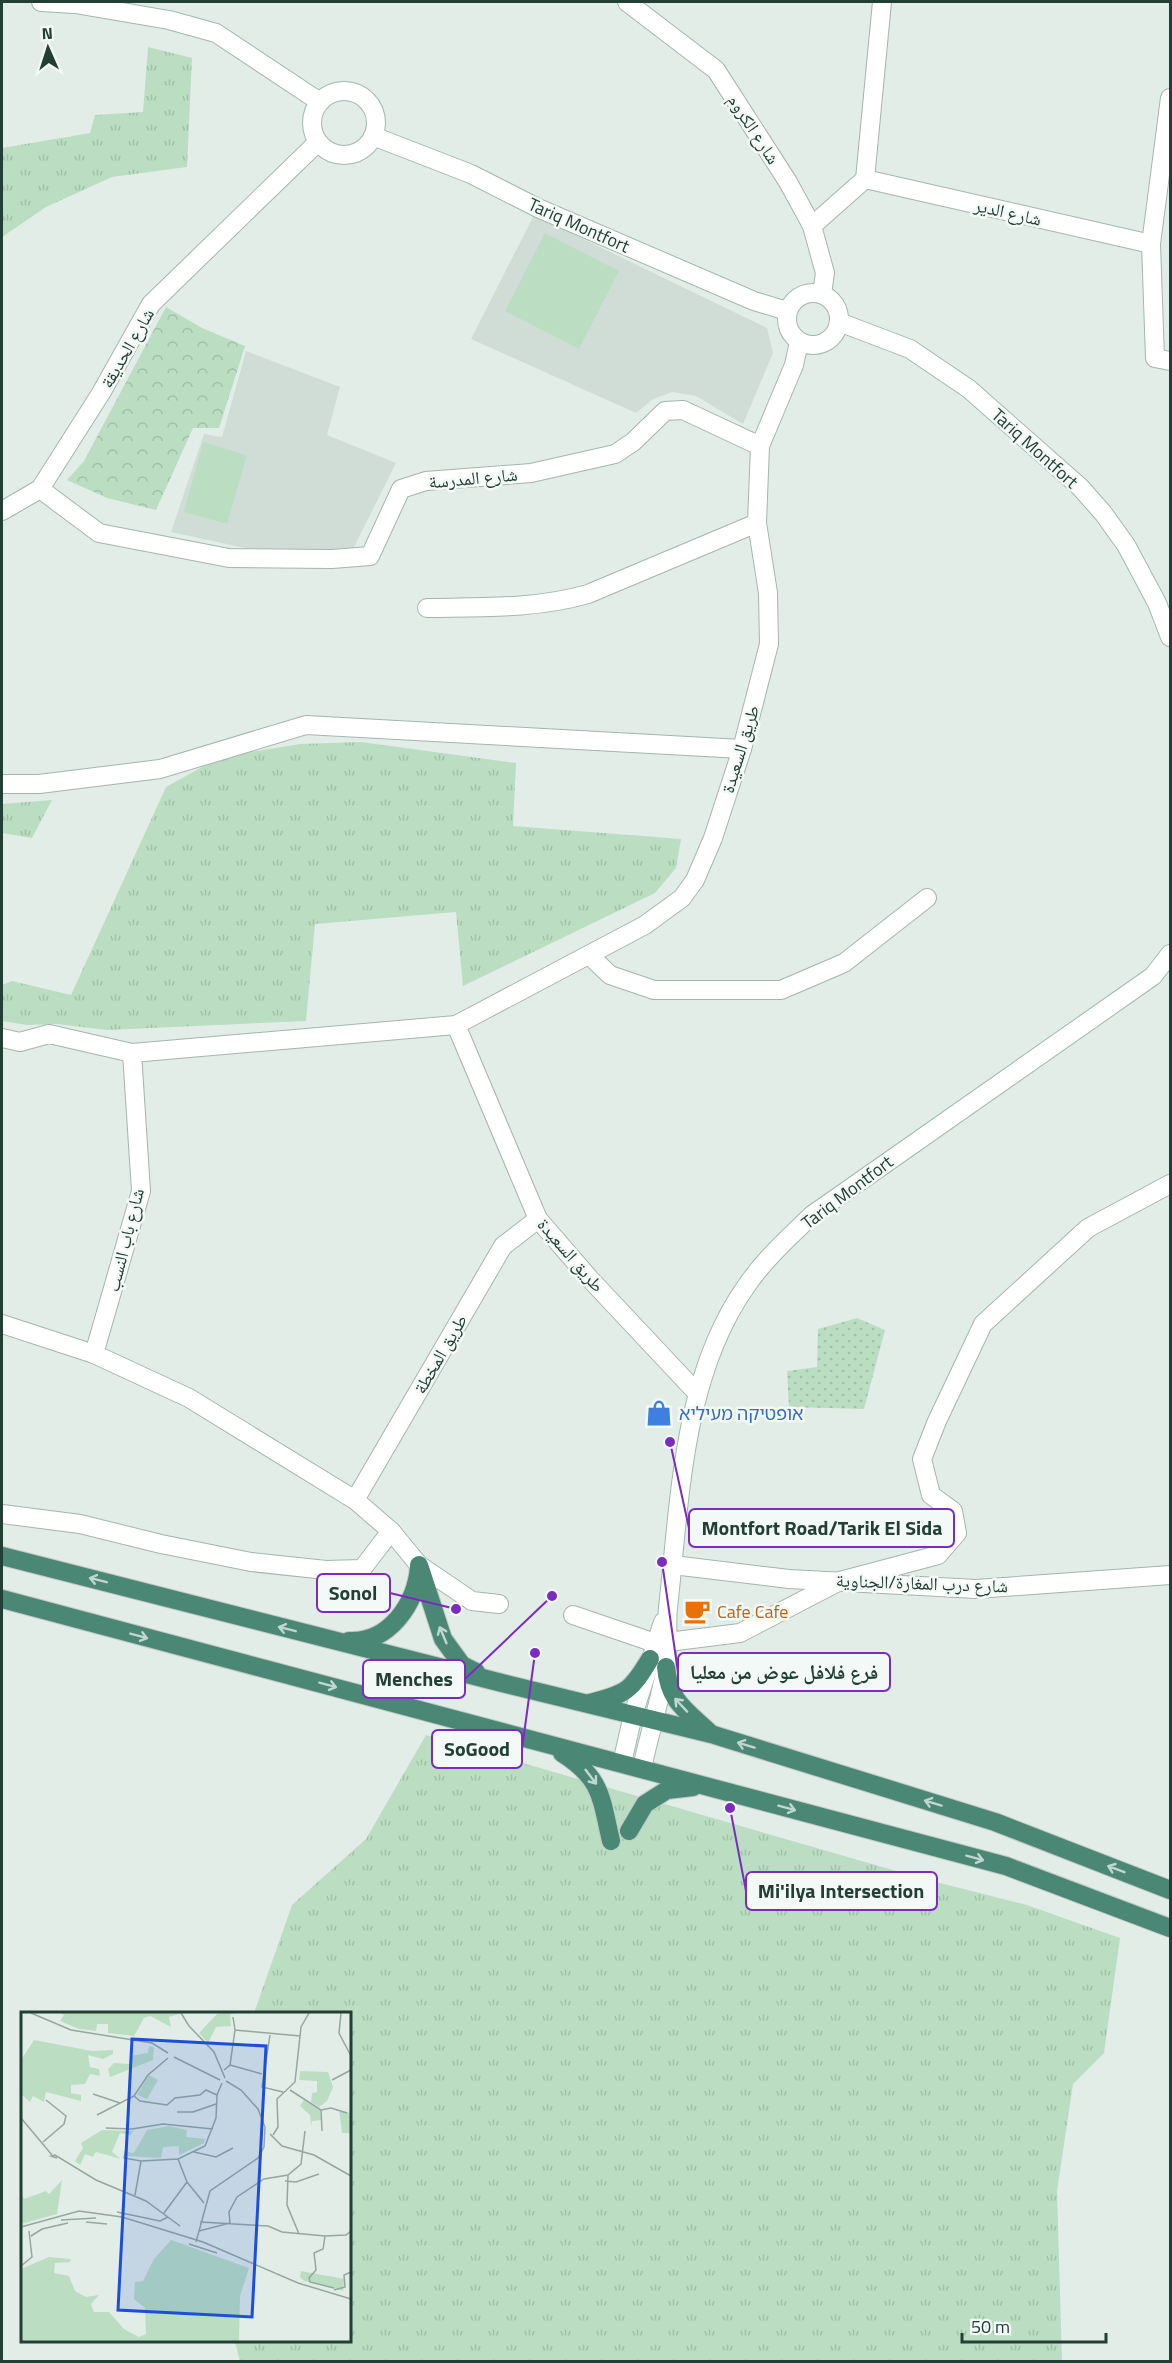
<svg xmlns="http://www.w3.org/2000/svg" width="1172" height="2363" font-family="'Titillium Web','Noto Naskh Arabic','Noto Sans Hebrew',sans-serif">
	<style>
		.built { fill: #d0ddd6 }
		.grass { fill: url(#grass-tufts) }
		.forest { fill: url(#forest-crowns) }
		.park { fill: url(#park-dots) }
		.pitch { fill: #bbdec2 }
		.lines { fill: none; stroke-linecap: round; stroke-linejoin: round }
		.minor-casing { stroke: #a5b5ae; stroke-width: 20 }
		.secondary-casing { stroke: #a0b9af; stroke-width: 20 }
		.trunk-casing { stroke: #c1c9c6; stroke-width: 20 }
		.minor { stroke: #fff; stroke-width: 18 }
		.secondary { stroke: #fff; stroke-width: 18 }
		.trunk { stroke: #4a8774; stroke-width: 18 }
		.oneway { stroke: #c0d7cf }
		.labels { text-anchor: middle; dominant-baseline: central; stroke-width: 5; stroke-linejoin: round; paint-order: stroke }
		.street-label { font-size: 18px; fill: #223e35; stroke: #f3f9f6 }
		.shop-label { font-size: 18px; fill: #366cbe; stroke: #f3f9f6; text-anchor: start }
		.food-label { font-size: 18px; fill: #c56008; stroke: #f3f9f6; text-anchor: start }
		.inset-road { fill: none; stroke: #95a7a0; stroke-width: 1.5 }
		.view { fill: #1d4ed8; fill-opacity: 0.15; stroke: #1d4ed8; stroke-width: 3 }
		.inset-edge { fill: none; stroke: #223e35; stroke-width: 3 }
		.leader { fill: none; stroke: #7b2cbf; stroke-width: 2 }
		.callout-dot { fill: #7b2cbf; stroke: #f3f9f6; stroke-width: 2 }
		.callout { fill: #f3f9f6; stroke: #7b2cbf; stroke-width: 2 }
		.callout-label { font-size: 20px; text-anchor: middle; font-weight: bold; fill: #223e35 }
	</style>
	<defs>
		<pattern id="grass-tufts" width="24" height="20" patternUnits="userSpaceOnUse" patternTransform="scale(1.5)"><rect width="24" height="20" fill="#bbdec2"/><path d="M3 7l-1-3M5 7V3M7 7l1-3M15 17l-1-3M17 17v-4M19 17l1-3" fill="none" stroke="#a0c0a7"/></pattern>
		<pattern id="forest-crowns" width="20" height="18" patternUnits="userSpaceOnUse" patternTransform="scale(1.5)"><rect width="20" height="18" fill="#bbdec2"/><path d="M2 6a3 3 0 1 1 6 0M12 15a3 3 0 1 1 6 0" fill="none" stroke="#a0c0a7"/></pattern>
		<pattern id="park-dots" width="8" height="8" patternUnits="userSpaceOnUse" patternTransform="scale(1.5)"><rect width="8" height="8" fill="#bbdec2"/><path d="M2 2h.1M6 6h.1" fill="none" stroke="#a0c0a7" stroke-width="1.8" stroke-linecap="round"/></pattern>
	</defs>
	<rect width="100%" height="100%" fill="#e2ede7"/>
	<g class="built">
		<polygon points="534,215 767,328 773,353 743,424 696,396 673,392 653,399 636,413 471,339"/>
		<polygon points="246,351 340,387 327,435 396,463 352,551 245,548 171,532 204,434 222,437"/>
	</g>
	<g class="grass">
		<polygon points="148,47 192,58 187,167 112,177 46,207 2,237 2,148 90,133 95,115 143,112"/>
		<polygon points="361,742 516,763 513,826 681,839 676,868 655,893 463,986 456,912 315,924 306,1021 107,1030 57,1024 27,1025 2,1021 2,985 12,981 71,995 166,787 220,757 300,744"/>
		<polygon points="52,800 32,838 2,833 2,804"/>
		<polygon points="426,1735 924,1879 1027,1905 1120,1938 1104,2053 1073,2084 1057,2191 1062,2361 240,2362 235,2341 350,2340 350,2014 254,2013 292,1905 366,1839"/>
	</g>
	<polygon class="forest" points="166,307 202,328 245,346 219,428 193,428 156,510 107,498 67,480 84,461"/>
	<polygon class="park" points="857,1318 885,1330 864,1409 789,1407 787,1371 817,1367 818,1329"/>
	<g class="pitch">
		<polygon points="545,233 619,271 579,349 505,311"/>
		<polygon points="203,442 247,455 227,524 184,512"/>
	</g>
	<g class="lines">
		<g class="minor-casing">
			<g id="minor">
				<polyline points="627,2 716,70 788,182 812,226 825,273 822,294"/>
				<polyline points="1170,98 1151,244 1155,358 1170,361"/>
				<polyline points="865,179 1151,244"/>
				<polyline points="812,226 865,179 882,2"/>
				<polyline points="40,489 99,533 229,558 332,559 370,556 401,489 426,481 531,473 615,454 633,442 665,411 683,410 760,446"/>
				<polyline points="2,511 40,489 101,393 151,304 318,142"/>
				<path d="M427,608C481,607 536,609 588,594L757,523"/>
				<polyline points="2,784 39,784 160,769 306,725 742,749"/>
				<polyline points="589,955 610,975 654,990 781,990 844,963 927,898"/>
				<polyline points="456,1025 538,1219 590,1279 698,1394"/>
				<polyline points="2,1038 20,1042 49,1034 132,1053 456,1025 645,925 682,898 695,880 713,838 742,749 769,644 768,593 757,523 760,446 794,365 799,342"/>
				<polyline points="2,1324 94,1354 189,1398 355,1500 391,1531 419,1565 472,1601 499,1604"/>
				<polyline points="94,1354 141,1191 132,1053"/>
				<polyline points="355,1500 503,1246 538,1219"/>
				<polyline points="2,1514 80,1524 161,1544 251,1562 326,1570 362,1569 391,1531"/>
				<polyline points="673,1565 789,1579 976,1589 1170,1575"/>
				<polyline points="573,1615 655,1643"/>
				<polyline points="668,1642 740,1633 840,1581 938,1555 957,1533 953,1511 931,1495 922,1459 937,1421 983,1324 1088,1228 1170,1184"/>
			</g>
		</g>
		<g class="secondary-casing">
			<g id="secondary">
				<polyline points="41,2 75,4 169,20 216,33 320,102"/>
				<circle cx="344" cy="123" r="32"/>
				<polyline points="373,136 471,174 538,208 754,301 787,311"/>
				<circle cx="813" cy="319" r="26"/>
				<polyline points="839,322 910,349 969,389 1080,487 1103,513 1126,545 1157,603 1170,637"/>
				<polyline points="622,1763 633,1715 663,1622"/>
				<path d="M642,1768C649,1735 660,1701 666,1667C669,1647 666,1627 668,1608C680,1501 682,1376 747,1285C765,1259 789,1237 812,1215L1153,976L1170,954"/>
			</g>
		</g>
		<g class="trunk-casing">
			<g id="trunk">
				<polyline points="2,1556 502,1683 711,1734 995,1822 1170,1890"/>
				<polyline points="419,1565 443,1639 462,1665 476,1672"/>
				<polyline points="2,1599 1006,1866 1170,1928"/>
				<path d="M349,1641C389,1643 416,1604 419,1567"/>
				<path d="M666,1667C669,1702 686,1710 710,1733"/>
				<path d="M590,1703C626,1694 631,1691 650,1659"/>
				<path d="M562,1753C602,1778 601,1798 611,1841"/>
				<polyline points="629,1831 645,1804 667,1790 693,1787"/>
			</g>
		</g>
		<use href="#minor" class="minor"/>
		<use href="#secondary" class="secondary"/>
		<use href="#trunk" class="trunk"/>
	</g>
	<defs><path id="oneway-shaft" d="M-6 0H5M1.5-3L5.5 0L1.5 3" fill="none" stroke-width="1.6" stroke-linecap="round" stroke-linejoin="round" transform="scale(1.5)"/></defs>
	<g class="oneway">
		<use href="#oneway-shaft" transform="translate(98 1580) rotate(-166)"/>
		<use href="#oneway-shaft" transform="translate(287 1629) rotate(-166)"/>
		<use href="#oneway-shaft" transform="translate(443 1635) rotate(-113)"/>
		<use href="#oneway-shaft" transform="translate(139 1636) rotate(15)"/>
		<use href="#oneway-shaft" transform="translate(328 1685) rotate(15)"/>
		<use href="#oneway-shaft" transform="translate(681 1705) rotate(-133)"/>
		<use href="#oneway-shaft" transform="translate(746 1745) rotate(-163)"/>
		<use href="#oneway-shaft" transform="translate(591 1777) rotate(53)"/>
		<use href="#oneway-shaft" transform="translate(933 1803) rotate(-163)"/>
		<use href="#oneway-shaft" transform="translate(787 1808) rotate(15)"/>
		<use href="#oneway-shaft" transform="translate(975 1858) rotate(15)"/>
		<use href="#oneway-shaft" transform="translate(1116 1869) rotate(-159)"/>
	</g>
	<defs>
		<g id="shop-bare" transform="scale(2.07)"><path d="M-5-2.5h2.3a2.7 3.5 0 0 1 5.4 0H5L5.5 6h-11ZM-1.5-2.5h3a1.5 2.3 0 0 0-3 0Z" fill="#3f7fe0" stroke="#f3f9f6" stroke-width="2.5" paint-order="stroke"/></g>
		<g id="cafe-bare" transform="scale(2.07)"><path d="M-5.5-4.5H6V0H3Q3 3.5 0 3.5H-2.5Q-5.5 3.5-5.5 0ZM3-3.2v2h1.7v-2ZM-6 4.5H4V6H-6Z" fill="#e8710a" stroke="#f3f9f6" stroke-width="2.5" paint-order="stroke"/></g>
	</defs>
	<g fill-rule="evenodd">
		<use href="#shop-bare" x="659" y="1413"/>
		<use href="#cafe-bare" x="697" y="1611"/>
	</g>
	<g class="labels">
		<g class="street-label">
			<text transform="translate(754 129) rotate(57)">شارع الكروم</text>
			<text transform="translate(1008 212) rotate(13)">شارع الدير</text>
			<text transform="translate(579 225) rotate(24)">Tariq Montfort</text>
			<text transform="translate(127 348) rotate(-60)">شارع الحديقة</text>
			<text transform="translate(1035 448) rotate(42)">Tariq Montfort</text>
			<text transform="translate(473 478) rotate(-5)">شارع المدرسة</text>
			<text transform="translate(740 749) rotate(-73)">طريق السعيدة</text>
			<text transform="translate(847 1192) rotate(-37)">Tariq Montfort</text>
			<text transform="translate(125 1240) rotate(-76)">شارع باب النسب</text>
			<text transform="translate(571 1255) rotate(49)">طريق السعيدة</text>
			<text transform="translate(440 1354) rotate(-60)">طريق المخطة</text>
			<text transform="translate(922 1583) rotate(2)">شارع درب المغارة/الجناوية</text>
		</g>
		<g class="shop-label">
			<text x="679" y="1413">אופטיקה מעיליא</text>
		</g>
		<g class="food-label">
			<text x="717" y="1611">Cafe Cafe</text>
		</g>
	</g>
	<g transform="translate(21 2012)">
		<rect width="330" height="330" fill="#e2ede7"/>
		<path d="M39,1H158V2L148,5L150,15L129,4L123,6L113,24L87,21V12H76L75,19L58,17L39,9L43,3ZM197,1H217L209,2L210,14L195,15L187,31L178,21ZM13,28L71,39L92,38V42L82,47L67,43L69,55L78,57L79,64L69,62L64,72L50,73V81L60,83V89L25,80L23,90L12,84L9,90L0,82V48ZM128,34L133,35L132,48L89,65L87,57L93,51L108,52L110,44L127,41ZM279,59L307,60L312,75L306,89L298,95L290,90L291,81L296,80V69L278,68ZM318,98L330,101V121H321ZM148,114L166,118L165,125L184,127L183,131L158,143V134L142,135L140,146L105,144V140L113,141L126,118ZM81,118L112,119L110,123L99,121L91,140L100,147L75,140L72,145L64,142L59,153L54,149L62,136L60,131ZM41,168L36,202L0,212V181L3,187L25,179L28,182ZM150,228L228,256L219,284L218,329H0V257L28,245L50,247L49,250L34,251L33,261L48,264L54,279L65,285L78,283L70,292L73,300H88L103,317L118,325L125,322L124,296L113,287L114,270L122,269L133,247ZM280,259L323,267L322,279L283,269L279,265Z" fill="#bbdec2"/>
		<path d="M128,63L137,68L126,87L116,83ZM283,88L299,98L300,108L291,109L290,114L289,103L279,94Z" fill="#bbdec2"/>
		<path class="inset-road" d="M10,1L50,18L131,31L147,41M160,1L168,14L193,40L204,66M320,1L318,21L330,44M214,18L279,24M249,23L241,75L262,80M153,45L199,68M209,53L241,62M203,58L209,53L214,18L212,5M311,68L330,58M269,78L300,98L301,119M72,82L99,91M113,84L119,89L146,93L154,86L179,83L185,78L196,83M300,98L310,96L326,101M156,100H172L195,92M76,103L113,84L127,63L147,46M0,106L31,143M85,116L111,117L142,112L192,117M249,122L261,134L293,143L330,164M252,123L257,115L256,87L274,70L280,15L288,1M22,130L43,112L45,104L25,88M105,136L103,146L120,149L157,147L184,134L195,106L196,83L201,71M173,140L195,145L212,136M36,146L30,144L34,143L75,168L125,189L159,214M157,147L166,170L183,191M267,163L266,193L278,222M264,169L275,170L298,162M114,183L120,149M96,200L139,209L147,205M143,201L166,170M40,208L75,206M65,210L86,212M179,210L247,214L261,220L304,224L325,223L330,219M0,215L58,199L101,205L182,230L277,271L330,287M178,219L209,211L208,200L216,185L243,167L267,163L280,152L284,119M10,224L21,217L47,211M304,224L302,237L293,241L295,258L288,266L289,270L313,276M175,230L189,179L237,146L243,135L244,115L237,97L220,78L205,69M168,232L196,241M0,254L11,245L8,219M313,278L324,275L323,263L330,260"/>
		<path class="view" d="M111,27L245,34L231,305L97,298Z"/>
		<rect width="330" height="330" class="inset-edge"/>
	</g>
	<path class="leader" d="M670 1442L689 1528M456 1609L390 1593M662 1562L678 1672M552 1596L465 1679M535 1653L522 1749M730 1808L746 1891"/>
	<g class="callout-dot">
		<circle cx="670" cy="1442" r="6"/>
		<circle cx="456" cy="1609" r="6"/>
		<circle cx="662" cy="1562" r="6"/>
		<circle cx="552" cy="1596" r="6"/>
		<circle cx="535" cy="1653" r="6"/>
		<circle cx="730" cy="1808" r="6"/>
	</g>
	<g class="callout">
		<rect x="689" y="1509" width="265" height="38" rx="6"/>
		<rect x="317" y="1574" width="73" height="38" rx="6"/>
		<rect x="678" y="1653" width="212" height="38" rx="6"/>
		<rect x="363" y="1660" width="102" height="38" rx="6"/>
		<rect x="432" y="1730" width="90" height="38" rx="6"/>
		<rect x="746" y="1872" width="191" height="38" rx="6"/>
	</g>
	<g class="callout-label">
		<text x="822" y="1535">Montfort Road/Tarik El Sida</text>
		<text x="353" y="1600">Sonol</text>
		<text x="784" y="1679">فرع فلافل عوض من معليا</text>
		<text x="414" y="1686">Menches</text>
		<text x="477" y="1756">SoGood</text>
		<text x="841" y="1898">Mi'ilya Intersection</text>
	</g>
	<rect width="1172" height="2363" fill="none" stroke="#223e35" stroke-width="6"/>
	<g transform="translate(48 48) rotate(357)" stroke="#f3f9f6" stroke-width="4.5" paint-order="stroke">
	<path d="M0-4.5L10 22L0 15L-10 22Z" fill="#223e35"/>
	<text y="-9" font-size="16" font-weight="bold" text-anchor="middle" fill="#223e35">N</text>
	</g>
	<path d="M962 2333v9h144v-9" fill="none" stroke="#223e35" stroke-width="3"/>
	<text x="971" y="2333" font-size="18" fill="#223e35" stroke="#f3f9f6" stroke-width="4.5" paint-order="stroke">50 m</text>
</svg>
